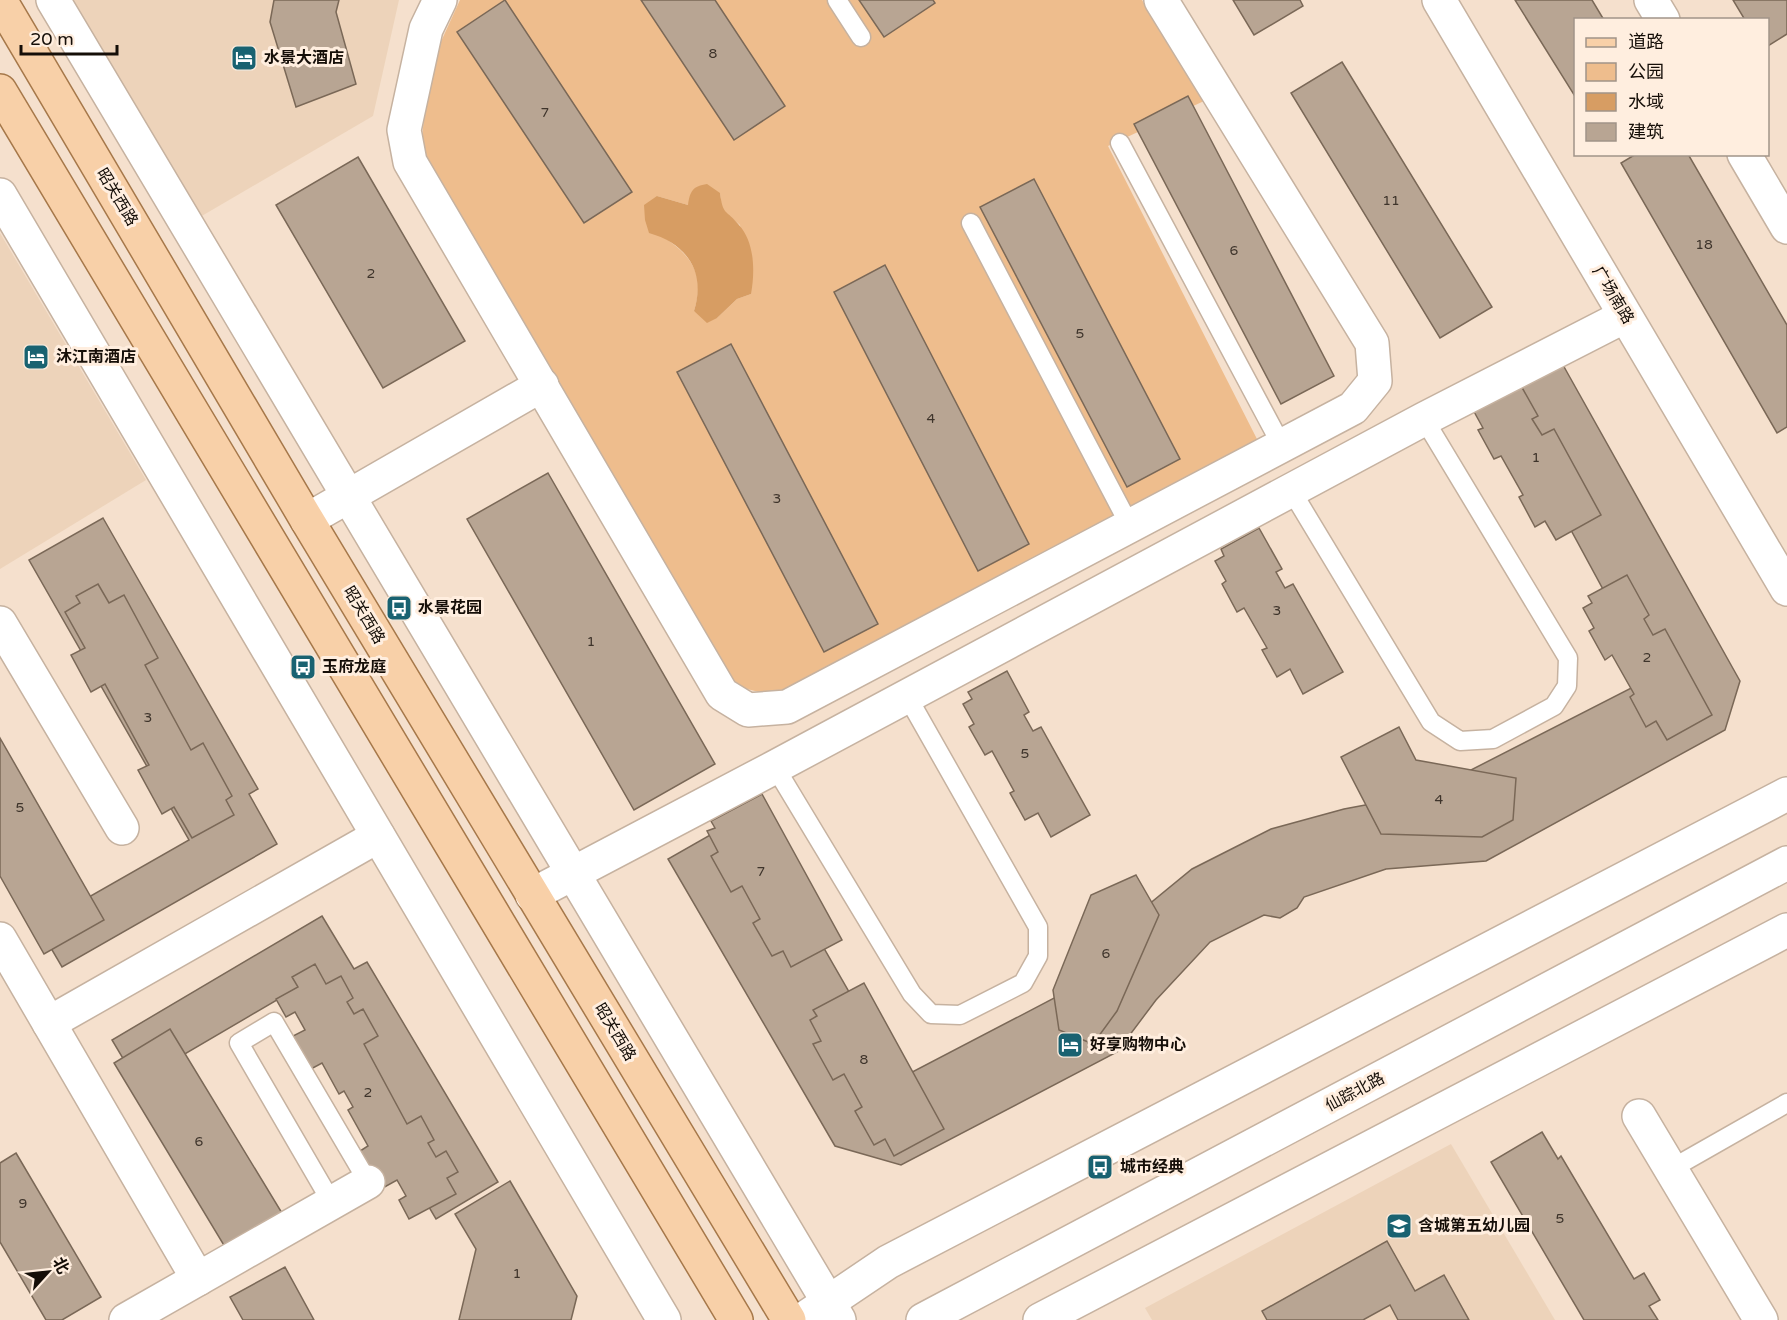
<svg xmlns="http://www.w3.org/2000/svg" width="1787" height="1320" font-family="'Varela Round','Noto Sans SC',sans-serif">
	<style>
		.built { fill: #edd3ba }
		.green { fill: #eebd8d; fill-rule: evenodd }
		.water { fill: #d79d63 }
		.building { fill: #b8a593; stroke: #7a6857; stroke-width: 1.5 }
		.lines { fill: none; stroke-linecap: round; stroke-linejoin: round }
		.lane-casing { stroke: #c6b2a0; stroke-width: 21 }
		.street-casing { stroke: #c6b2a0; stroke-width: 36 }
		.secondary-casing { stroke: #c6b2a0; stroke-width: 36 }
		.primary-casing { stroke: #a6784a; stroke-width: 36 }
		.lane { stroke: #fff; stroke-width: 18 }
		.street { stroke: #fff; stroke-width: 33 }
		.secondary { stroke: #fff; stroke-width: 33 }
		.primary { stroke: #f8d0a8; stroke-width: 33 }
		.labels { text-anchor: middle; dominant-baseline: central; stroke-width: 6; stroke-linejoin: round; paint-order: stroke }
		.number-label { font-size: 14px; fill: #3e342b }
		.poi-label { font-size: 16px; font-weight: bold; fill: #150e08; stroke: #ffeedf; text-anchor: start }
		.street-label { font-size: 16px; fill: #150e08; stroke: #ffeedf }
	</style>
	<rect width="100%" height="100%" fill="#f5e0cd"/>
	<g class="built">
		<polygon points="66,0 399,0 373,116 200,217"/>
		<polygon points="0,233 146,480 0,569"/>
		<polygon points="1451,1144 1555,1320 1152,1320 1145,1308"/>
	</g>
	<path class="green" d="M460,0H1142L1204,101L1108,146L1258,441L779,697L731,685L421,151L428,70ZM720,193L722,210L740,225L751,294L737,299L717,318L694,311C705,276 693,256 663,237L657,196L688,205Z"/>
	<path class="water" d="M707,184L720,193C723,216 726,209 739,225C755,243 755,272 751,294L737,299L717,318L707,323L694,311C706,273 688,244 649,233L645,220L644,205L657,196L688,205C690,191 693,186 707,184Z"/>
	<g class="building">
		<polygon points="274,0 339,0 336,12 356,84 296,107 270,22"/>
		<polygon points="505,0 632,192 584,223 457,32"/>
		<polygon points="641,0 715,0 785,106 734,140"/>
		<polygon points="859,0 933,0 935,3 884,37"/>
		<polygon points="1233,0 1300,0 1303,6 1254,35"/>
		<polygon points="1515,0 1592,0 1604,20 1576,20 1576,98"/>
		<polygon points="1733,0 1787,0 1787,34 1768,46 1768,20 1745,20"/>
		<polygon points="1342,62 1492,307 1440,338 1291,93"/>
		<polygon points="1188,96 1334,376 1281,404 1134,124"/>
		<polygon points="1636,154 1688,154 1787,325 1787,427 1777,433 1621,163"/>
		<polygon points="358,157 465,341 383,388 276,205"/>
		<polygon points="1034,179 1180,459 1127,487 980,207"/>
		<polygon points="885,265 1029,544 978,571 834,292"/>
		<polygon points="731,344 878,624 824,652 677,372"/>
		<polygon points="1563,365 1740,681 1725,730 1486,861 1386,869 1304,897 1297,908 1280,918 1264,915 1210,942 1156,1000 1117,1052 901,1165 835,1146 668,859 747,814 899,1079 1062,994 1120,928 1192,869 1271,829 1344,809 1424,794 1651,678 1500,399"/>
		<polygon points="1515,375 1538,416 1532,419 1542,435 1554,429 1601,515 1556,540 1545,521 1535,527 1519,497 1523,495 1501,456 1494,459 1478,430 1483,428 1472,408"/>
		<polygon points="548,473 715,764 634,810 467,519"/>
		<polygon points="103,518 258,789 249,794 277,844 62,967 38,926 189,840 29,560"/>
		<polygon points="1259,528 1282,569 1276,572 1285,588 1293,584 1343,672 1303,694 1290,669 1277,677 1262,650 1267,648 1244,608 1237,612 1222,584 1226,581 1215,561 1224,556 1221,549"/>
		<polygon points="1627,575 1649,615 1644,619 1653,635 1665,629 1712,715 1667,740 1656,721 1646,727 1630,697 1634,694 1612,655 1605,660 1589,631 1594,628 1583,608 1592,603 1588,596"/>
		<polygon points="98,584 109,603 124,595 158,658 145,665 191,750 203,743 232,796 226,800 234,815 192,838 174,807 162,814 138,770 149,765 105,684 91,692 71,655 85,648 65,612 80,603 76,596"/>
		<polygon points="1007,671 1029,712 1024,715 1033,731 1041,727 1090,815 1051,837 1038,813 1025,820 1010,793 1014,791 992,751 985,755 969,727 974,724 963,704 972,699 968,692"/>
		<polygon points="1399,727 1416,760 1516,778 1513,820 1482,837 1381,834 1341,757"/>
		<polygon points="0,738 104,920 44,954 0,876"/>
		<polygon points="762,794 842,940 791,967 783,951 772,956 753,923 760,919 742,886 731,892 711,856 718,852 707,831 715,828 711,821"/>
		<polygon points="1136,875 1159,915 1117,1011 1093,1044 1059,1030 1053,990 1091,895"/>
		<polygon points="322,916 354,969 367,962 498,1182 436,1219 299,987 137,1082 112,1040"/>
		<polygon points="315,964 326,984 341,976 353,998 347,1002 354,1014 363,1009 378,1036 364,1044 407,1124 421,1116 434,1140 428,1143 436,1157 446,1151 458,1172 447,1178 456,1194 409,1219 399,1200 406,1196 397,1180 381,1189 360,1151 368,1146 348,1110 353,1107 344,1091 339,1094 322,1063 311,1069 293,1036 305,1030 295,1012 286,1017 276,999 298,987 292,977"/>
		<polygon points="864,983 944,1129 894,1156 885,1139 874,1145 855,1111 862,1107 844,1074 833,1080 813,1044 821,1041 810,1020 817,1016 813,1010"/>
		<polygon points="170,1029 285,1218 228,1252 114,1063"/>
		<polygon points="1542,1132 1558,1159 1561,1156 1634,1279 1644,1273 1660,1300 1649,1306 1658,1320 1584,1320 1491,1162"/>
		<polygon points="16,1153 101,1297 62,1320 46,1320 0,1242 0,1163"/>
		<polygon points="510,1181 577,1296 571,1320 459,1320 476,1249 455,1214"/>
		<polygon points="1387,1241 1415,1291 1444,1275 1469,1320 1398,1320 1390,1305 1363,1320 1267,1320 1262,1311"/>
		<polygon points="285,1267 314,1320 243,1320 230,1297"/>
	</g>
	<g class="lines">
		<g class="lane-casing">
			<g id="lane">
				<polyline points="837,0 861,37"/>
				<polyline points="1120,143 1282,446"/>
				<polyline points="971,223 1130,526"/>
				<polyline points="1291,490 1431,722 1460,741 1493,739 1554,706 1567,686 1568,658 1424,419"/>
				<polyline points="775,767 912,994 931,1014 960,1015 1023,983 1038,956 1038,927 907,696"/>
				<polyline points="1671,1169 1787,1103"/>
				<polyline points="332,1203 239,1043 274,1022 368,1182"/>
			</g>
		</g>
		<g class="street-casing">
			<g id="street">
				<polyline points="53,0 839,1320"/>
				<polyline points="440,0 426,29 404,130 410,162 722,694 748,710 787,707 1353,408 1375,381 1372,343 1161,0"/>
				<polyline points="1651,0 1663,20"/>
				<polyline points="1744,154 1787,227"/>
				<polyline points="0,195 664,1320"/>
				<polyline points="307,520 542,385"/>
				<polyline points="0,623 122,828"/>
				<polyline points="532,895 775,767 1424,419 1625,316"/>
				<polyline points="0,939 198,1279"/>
				<polyline points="49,1023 378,836"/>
				<polyline points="1639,1116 1761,1320"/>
				<polyline points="126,1320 368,1182"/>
				<polyline points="802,1320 888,1262 1787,794"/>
				<polyline points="1040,1320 1787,930"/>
			</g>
		</g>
		<g class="secondary-casing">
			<g id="secondary">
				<polyline points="1439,0 1787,589"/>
				<polyline points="923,1320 1787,863"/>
			</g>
		</g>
		<g class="primary-casing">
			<g id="primary">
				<polyline points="0,0 307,520 789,1320"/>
				<polyline points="0,91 736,1320"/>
			</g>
		</g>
		<use href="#lane" class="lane"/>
		<use href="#street" class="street"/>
		<use href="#secondary" class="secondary"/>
		<use href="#primary" class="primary"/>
	</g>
	<defs>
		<g id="hotel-square" transform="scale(1.35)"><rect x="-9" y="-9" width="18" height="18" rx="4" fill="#196271" stroke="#ffeedf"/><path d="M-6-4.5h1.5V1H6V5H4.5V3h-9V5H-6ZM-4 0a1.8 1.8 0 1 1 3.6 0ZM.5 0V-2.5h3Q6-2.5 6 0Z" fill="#fff"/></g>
		<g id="bus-square" transform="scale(1.35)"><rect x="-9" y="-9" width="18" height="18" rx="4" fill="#196271" stroke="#ffeedf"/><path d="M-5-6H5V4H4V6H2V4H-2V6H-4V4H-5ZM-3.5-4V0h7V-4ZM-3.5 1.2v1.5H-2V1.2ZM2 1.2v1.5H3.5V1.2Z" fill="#fff"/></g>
		<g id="school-square" transform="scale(1.35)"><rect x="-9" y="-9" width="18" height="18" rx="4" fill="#196271" stroke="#ffeedf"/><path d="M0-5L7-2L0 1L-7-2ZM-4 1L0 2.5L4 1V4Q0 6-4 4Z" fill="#fff"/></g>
	</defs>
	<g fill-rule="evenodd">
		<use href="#hotel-square" x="244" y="58"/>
		<use href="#hotel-square" x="36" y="357"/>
		<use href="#bus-square" x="399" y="608"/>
		<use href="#bus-square" x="303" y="667"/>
		<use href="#hotel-square" x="1070" y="1045"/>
		<use href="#bus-square" x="1100" y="1167"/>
		<use href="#school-square" x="1399" y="1226"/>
	</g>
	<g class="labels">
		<g class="number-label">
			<text x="713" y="53">8</text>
			<text x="545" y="112">7</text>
			<text x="1391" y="200">11</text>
			<text x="1704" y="244">18</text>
			<text x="1234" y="250">6</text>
			<text x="371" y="273">2</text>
			<text x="1080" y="333">5</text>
			<text x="931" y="418">4</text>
			<text x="1536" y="457">1</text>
			<text x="777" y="498">3</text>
			<text x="1277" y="610">3</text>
			<text x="591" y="641">1</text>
			<text x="1647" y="657">2</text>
			<text x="148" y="717">3</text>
			<text x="1025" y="753">5</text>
			<text x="1439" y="799">4</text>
			<text x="20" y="807">5</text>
			<text x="761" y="871">7</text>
			<text x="1106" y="953">6</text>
			<text x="864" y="1059">8</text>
			<text x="368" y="1092">2</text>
			<text x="199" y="1141">6</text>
			<text x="23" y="1203">9</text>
			<text x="1560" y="1218">5</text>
			<text x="517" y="1273">1</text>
		</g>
		<g class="poi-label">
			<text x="264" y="58">水景大酒店</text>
			<text x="56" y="357">沐江南酒店</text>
			<text x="418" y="608">水景花园</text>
			<text x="322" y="667">玉府龙庭</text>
			<text x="1090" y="1045">好享购物中心</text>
			<text x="1120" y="1167">城市经典</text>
			<text x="1418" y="1226">含城第五幼儿园</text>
		</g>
		<g class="street-label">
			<text transform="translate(117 197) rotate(59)">昭关西路</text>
			<text transform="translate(1613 295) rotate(59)">广场南路</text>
			<text transform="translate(364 615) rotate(59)">昭关西路</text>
			<text transform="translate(615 1032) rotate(59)">昭关西路</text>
			<text transform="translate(1355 1092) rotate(-28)">仙踪北路</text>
		</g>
	</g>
	<rect x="1574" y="18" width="195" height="138" fill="#ffeedf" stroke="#a19489" stroke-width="1.5"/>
	<rect x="1586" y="38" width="30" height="9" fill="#f8d0a8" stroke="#a19489" stroke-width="1.5"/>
	<text x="1628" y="48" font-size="18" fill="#150e08">道路</text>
	<rect x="1586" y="63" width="30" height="18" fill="#eebd8d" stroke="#a19489" stroke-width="1.5"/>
	<text x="1628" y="78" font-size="18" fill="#150e08">公园</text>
	<rect x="1586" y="93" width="30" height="18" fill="#d79d63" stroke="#a19489" stroke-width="1.5"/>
	<text x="1628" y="108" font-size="18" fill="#150e08">水域</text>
	<rect x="1586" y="123" width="30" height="18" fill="#b8a593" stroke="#a19489" stroke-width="1.5"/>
	<text x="1628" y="138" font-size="18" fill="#150e08">建筑</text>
	<g transform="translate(48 1272) rotate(63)" stroke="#ffeedf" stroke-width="4.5" paint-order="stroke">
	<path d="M0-4.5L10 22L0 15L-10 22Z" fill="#150e08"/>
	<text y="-9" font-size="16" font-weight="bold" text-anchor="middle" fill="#150e08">北</text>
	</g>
	<path d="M21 45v9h96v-9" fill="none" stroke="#150e08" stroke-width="3"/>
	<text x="30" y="45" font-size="18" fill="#150e08" stroke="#ffeedf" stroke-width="4.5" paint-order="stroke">20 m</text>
</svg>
